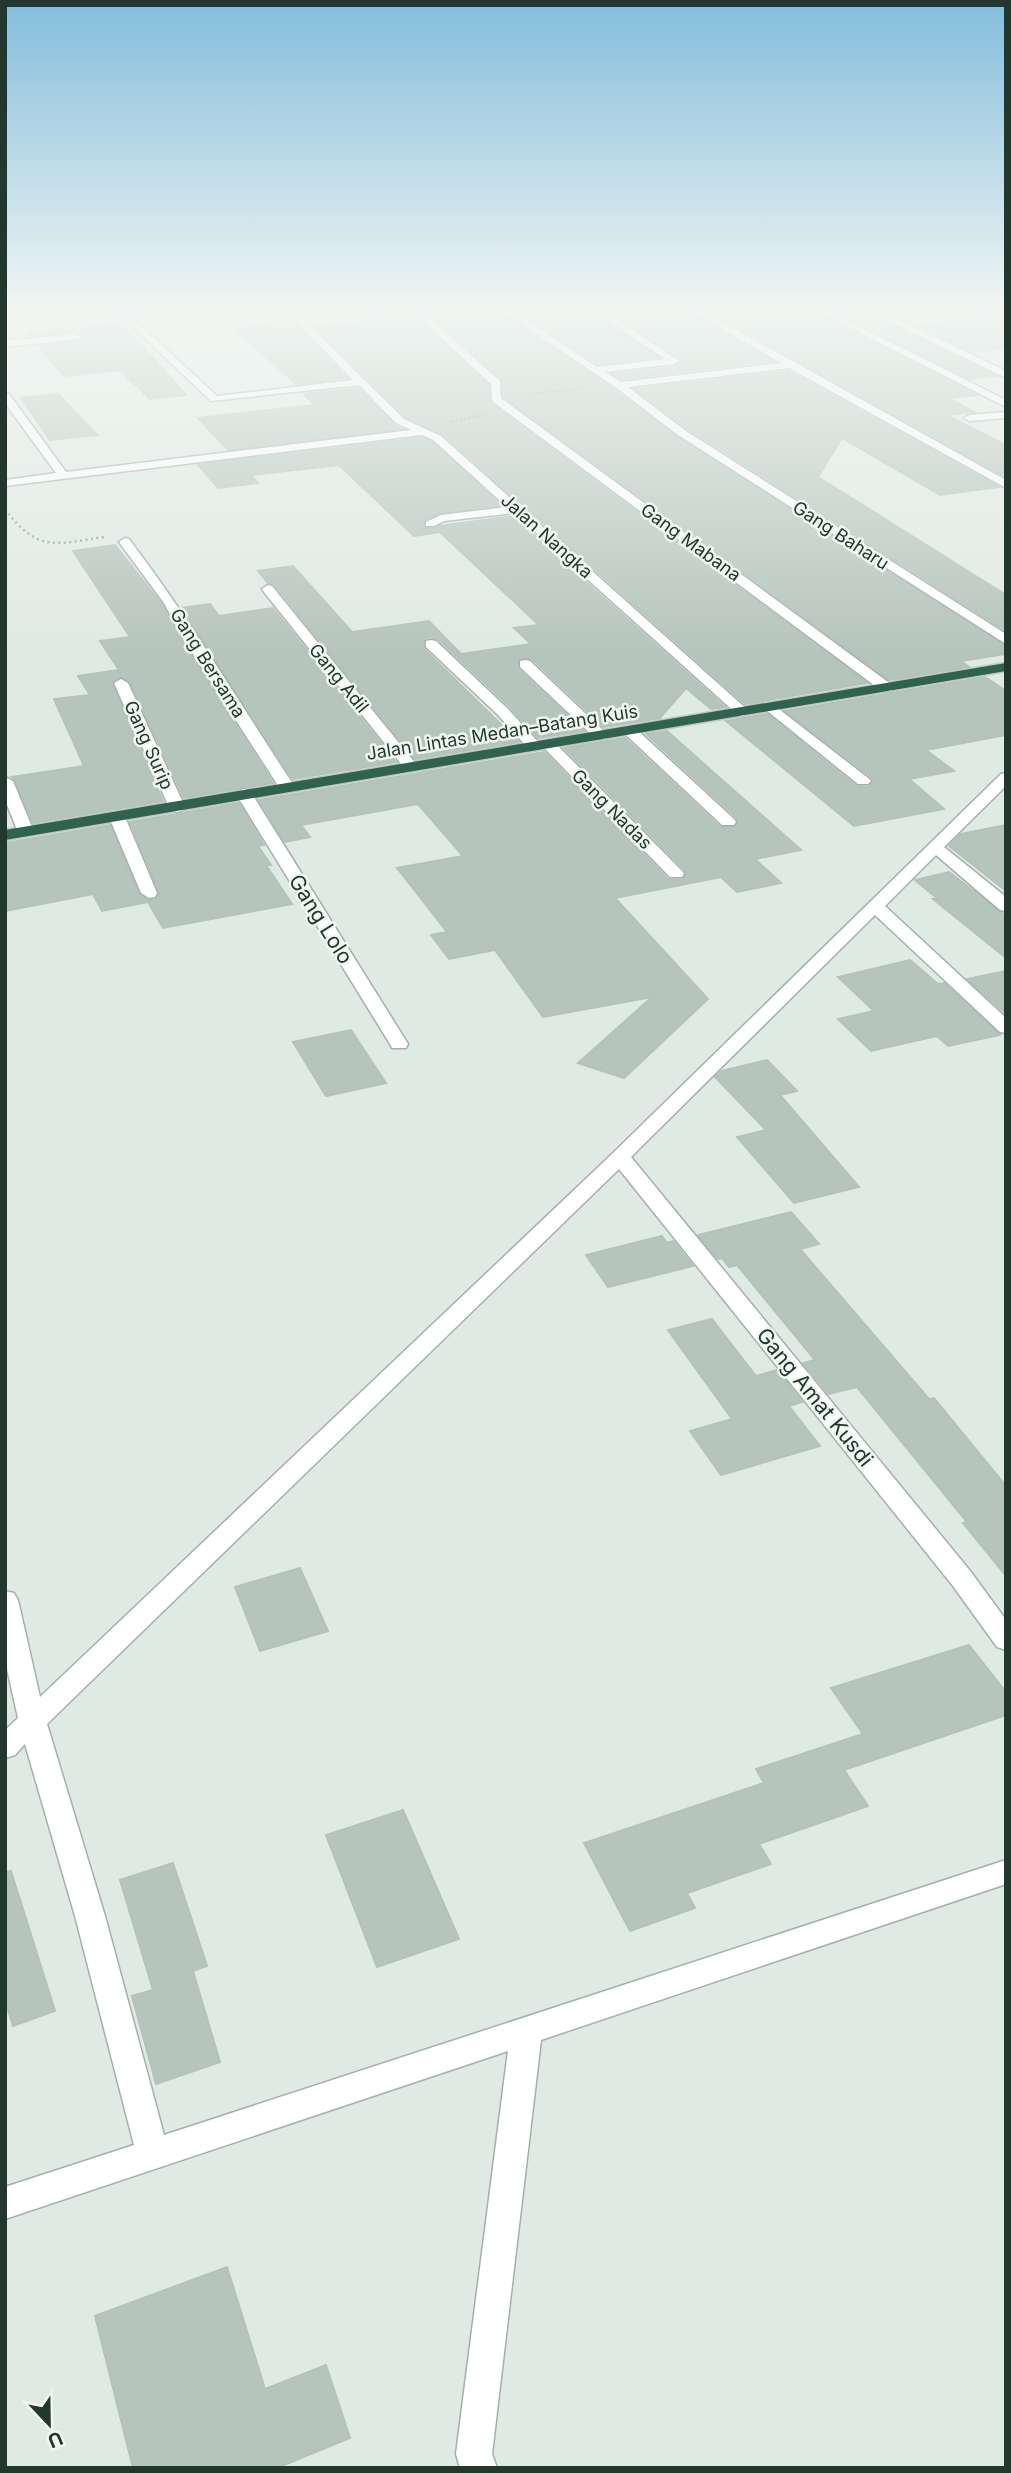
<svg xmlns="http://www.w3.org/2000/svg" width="1011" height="2473" font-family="Inter,sans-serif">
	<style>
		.building { fill: #b5c4bc; stroke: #b3c3ba; stroke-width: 2 }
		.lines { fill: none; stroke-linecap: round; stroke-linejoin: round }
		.minor-casing { stroke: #a3b1aa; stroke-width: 3 }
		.highway-casing { stroke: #c1c7c5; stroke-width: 3 }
		.path-far1 { stroke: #82ab98; stroke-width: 2; stroke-dasharray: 2 2.5; stroke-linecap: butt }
		.path { stroke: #82ab98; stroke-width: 2.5; stroke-dasharray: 2 3.5; stroke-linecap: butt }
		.minor { fill: #fff; fill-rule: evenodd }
		.highway { fill: #306250; fill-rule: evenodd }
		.labels { text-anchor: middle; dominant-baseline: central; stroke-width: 5; stroke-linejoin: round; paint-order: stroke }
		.far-street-label { font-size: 18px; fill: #22382f; stroke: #f0f7f2 }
		.street-label { font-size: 21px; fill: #22382f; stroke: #f0f7f2 }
	</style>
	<rect width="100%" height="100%" fill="#e0eae4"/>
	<g class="building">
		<polygon points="423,309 496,309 613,389 677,437 1006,646 1006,654 961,661 969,667 889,680 504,397 502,379"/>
		<polygon points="514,309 588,309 658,357 598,364"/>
		<polygon points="606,309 686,309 773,361 622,379 613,374 674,367 682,360"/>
		<polygon points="705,309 811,309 977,395 948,398 974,412 946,415 1006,445 1006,477"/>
		<polygon points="830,309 874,309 875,317 995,376 969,379"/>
		<polygon points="408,310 488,385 490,403 867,683 745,704 443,434 406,417 315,327 386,320 377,313"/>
		<polygon points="1006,316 1006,348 973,352 917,325"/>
		<polygon points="121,324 156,361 186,395 150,399 120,370 64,376 39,346 78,342 82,339 81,335 75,331 30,336 28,333"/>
		<polygon points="273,325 279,330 299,328 347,378 296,384 235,329"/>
		<polygon points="788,371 999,487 940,495 842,438 818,477 1006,595 1006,631 688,429 635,389"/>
		<polygon points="358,388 394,425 402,429 228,450 198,418 315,405 304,394"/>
		<polygon points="58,394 97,435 50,440 21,398"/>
		<polygon points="422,438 432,442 501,505 440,513 425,520 424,528 513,516 725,707 711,709 686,688 660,718 604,727 532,659 519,658 518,669 584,731 538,738 510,707 438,639 430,637 424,639 424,649 519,742 415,759 274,584 268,583 258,571 293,566 352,632 429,621 461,654 531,644 514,628 539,625 440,532 414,536 339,465 251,475 238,460"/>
		<polygon points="236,460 258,483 218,488 198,465"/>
		<polygon points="115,545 162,604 180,638 273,783 184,798 130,682 120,677 112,684 163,801 33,823 15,780 12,777 84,766 54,699 90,695 78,676 119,670 100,641 130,637 73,551"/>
		<polygon points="210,604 219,616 273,608 396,762 293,779 181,608"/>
		<polygon points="985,677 1006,691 1006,735 926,750 954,771 909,779 944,809 854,826 726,721 767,714 856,786 868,787 874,781 870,776 785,711"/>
		<polygon points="667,731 801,850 755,859 781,883 737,892 721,877 615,898 708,999 624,1078 578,1063 652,997 543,1017 495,950 449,959 431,935 447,932 397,868 463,856 418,804 301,825 310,837 285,842 259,800 544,752 668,879 682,880 686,875 684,869 564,748 625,738 720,827 736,826 738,821 736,817 646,734"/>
		<polygon points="239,803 264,845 258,846 271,865 266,865 292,904 163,928 148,902 102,911 93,894 5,911 5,843 110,825 139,894 148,900 155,900 159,892 130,822"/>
		<polygon points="1006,825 1006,891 949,846 961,834"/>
		<polygon points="949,872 1006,916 1006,958 933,899 938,899 915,880"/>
		<polygon points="910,960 938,984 944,983 1000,1035 948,1046 937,1036 871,1051 838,1019 874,1011 838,977"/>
		<polygon points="1006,971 1006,1014 967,979"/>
		<polygon points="351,1030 386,1083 326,1096 293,1042"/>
		<polygon points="767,1060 797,1091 780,1095 859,1187 794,1203 737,1137 766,1130 715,1077 722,1071"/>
		<polygon points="791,1212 819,1244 800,1249 929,1399 934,1398 1006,1486 1006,1576 963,1523 967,1522 857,1387 829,1394 803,1363 815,1360 737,1265 729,1267 722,1258 718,1259 698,1235"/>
		<polygon points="662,1236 667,1243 673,1241 693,1266 608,1287 586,1255"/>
		<polygon points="712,1319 756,1376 777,1370 802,1402 789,1406 820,1446 721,1475 690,1431 732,1419 668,1330"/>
		<polygon points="300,1568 328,1631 260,1651 235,1587"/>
		<polygon points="969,1645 1006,1692 1006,1715 844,1770 868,1806 759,1844 771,1864 687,1893 695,1908 630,1931 584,1843 764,1783 756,1769 863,1734 831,1688"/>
		<polygon points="403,1810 459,1939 377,1967 326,1835"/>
		<polygon points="173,1863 207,1966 193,1971 220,2062 156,2084 132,1996 153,1990 120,1880"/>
		<polygon points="11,1871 55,2011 13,2026 5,2000 5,1872"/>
		<polygon points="227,2267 265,2389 326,2365 350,2438 277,2468 133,2468 95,2316"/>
	</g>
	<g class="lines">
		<g class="minor-casing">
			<g id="minor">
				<polygon points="114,309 123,309 217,396 353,380 284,309 293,309 404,419 441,436 750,712 743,716 738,715 514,513 444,521 434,526 426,526 426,522 441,515 507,507 433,440 422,435 5,486 5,480 56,473 5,403 5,393 9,394 66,472 411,430 396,423 359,385 211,401"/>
				<polygon points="410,309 419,309 500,381 501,398 892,685 892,691 882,691 492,401 491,384"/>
				<polygon points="499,309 509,309 597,367 665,359 591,309 601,309 679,361 674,364 605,372 621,382 781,363 688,309 699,309 1006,480 1006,488 789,368 628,387 686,431 1006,634 1006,644 678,435 615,387"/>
				<polygon points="813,309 824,309 1006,400 1006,407"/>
				<polygon points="876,311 882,311 1006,371 1006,378 876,315"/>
				<polygon points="75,334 80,337 78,339 5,347 5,341"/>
				<polygon points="1006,412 1006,418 969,421 964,418 969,415"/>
				<path d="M125,538L129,539C189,618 240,704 295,787L292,790L287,792L279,787L182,637L164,603L119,542Z"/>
				<polygon points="268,585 272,586 416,764 418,767 416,770 406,770 264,592 262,589"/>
				<polygon points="431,640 436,641 508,709 539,743 541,746 539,749 529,749 498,715 426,647 426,641"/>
				<polygon points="525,660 530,661 606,733 608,736 606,739 596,739 520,667 520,661"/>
				<polygon points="121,679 128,683 185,807 182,810 177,812 169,807 114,683"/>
				<polygon points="771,703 868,778 871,781 868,784 858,784 766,710 764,707"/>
				<polygon points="630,727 635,728 734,819 736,822 734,825 722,825 625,734 623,731"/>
				<polygon points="549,741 554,742 682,871 684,874 682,877 670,877 544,748 542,745"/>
				<polygon points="1006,773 1006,786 944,847 1006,897 1006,911 1000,910 936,855 885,906 1006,1018 1006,1033 1000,1032 875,915 631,1157 971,1572 1006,1620 1006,1650 997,1647 953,1586 619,1169 47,1724 105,1916 164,2135 1006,1860 1006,1884 541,2040 492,2454 497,2468 460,2468 456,2454 508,2051 5,2219 5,2187 134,2145 75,1916 25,1744 15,1755 5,1758 5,1730 18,1718 5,1660 5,1591 14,1593 18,1600 40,1697 613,1153 1001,774"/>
				<polygon points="5,777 13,781 34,832 32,835 20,835 18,832 5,800"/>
				<polygon points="244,789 252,794 408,1044 406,1048 392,1048 390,1044 236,794"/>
				<polygon points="117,812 125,817 157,893 155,897 149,898 141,893 109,817"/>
			</g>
		</g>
		<g class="highway-casing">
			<polygon id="highway" points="1006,663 1006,671 5,840 5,830"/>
		</g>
		<g class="path-far1">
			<polyline points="5,320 28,314 27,309"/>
			<polyline points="527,394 584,388"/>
			<polyline points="451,422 483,415"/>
		</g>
		<path class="path" d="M5,509C38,553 55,544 104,537"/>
		<use href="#minor" class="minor"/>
		<use href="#highway" class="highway"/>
	</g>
	<linearGradient id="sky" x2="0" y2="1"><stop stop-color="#83bddc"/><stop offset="0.47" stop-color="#f1f6f3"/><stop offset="1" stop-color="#f1f6f3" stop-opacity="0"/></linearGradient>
	<rect width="1011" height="655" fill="url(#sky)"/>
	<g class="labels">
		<g class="far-street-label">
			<text transform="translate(841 535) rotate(33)">Gang Baharu</text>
			<text transform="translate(547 536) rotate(42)">Jalan Nangka</text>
			<text transform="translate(691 542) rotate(36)">Gang Mabana</text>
			<text transform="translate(208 663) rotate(58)">Gang Bersama</text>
			<text transform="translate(339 678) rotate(51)">Gang Adil</text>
			<text transform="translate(502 732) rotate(-9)">Jalan Lintas Medan–Batang Kuis</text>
			<text transform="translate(149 745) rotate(66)">Gang Surip</text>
			<text transform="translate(612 809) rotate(45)">Gang Nadas</text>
		</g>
		<g class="street-label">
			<text transform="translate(321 919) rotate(58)">Gang Lolo</text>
			<text transform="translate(815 1397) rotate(51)">Gang Amat Kusdi</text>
		</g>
	</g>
	<rect width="1011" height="2473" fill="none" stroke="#22382f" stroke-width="14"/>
	<g transform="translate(49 2424) rotate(158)" stroke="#f0f7f2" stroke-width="5" paint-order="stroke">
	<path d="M0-5L12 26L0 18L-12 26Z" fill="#22382f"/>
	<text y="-10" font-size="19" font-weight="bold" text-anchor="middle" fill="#22382f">U</text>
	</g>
</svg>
